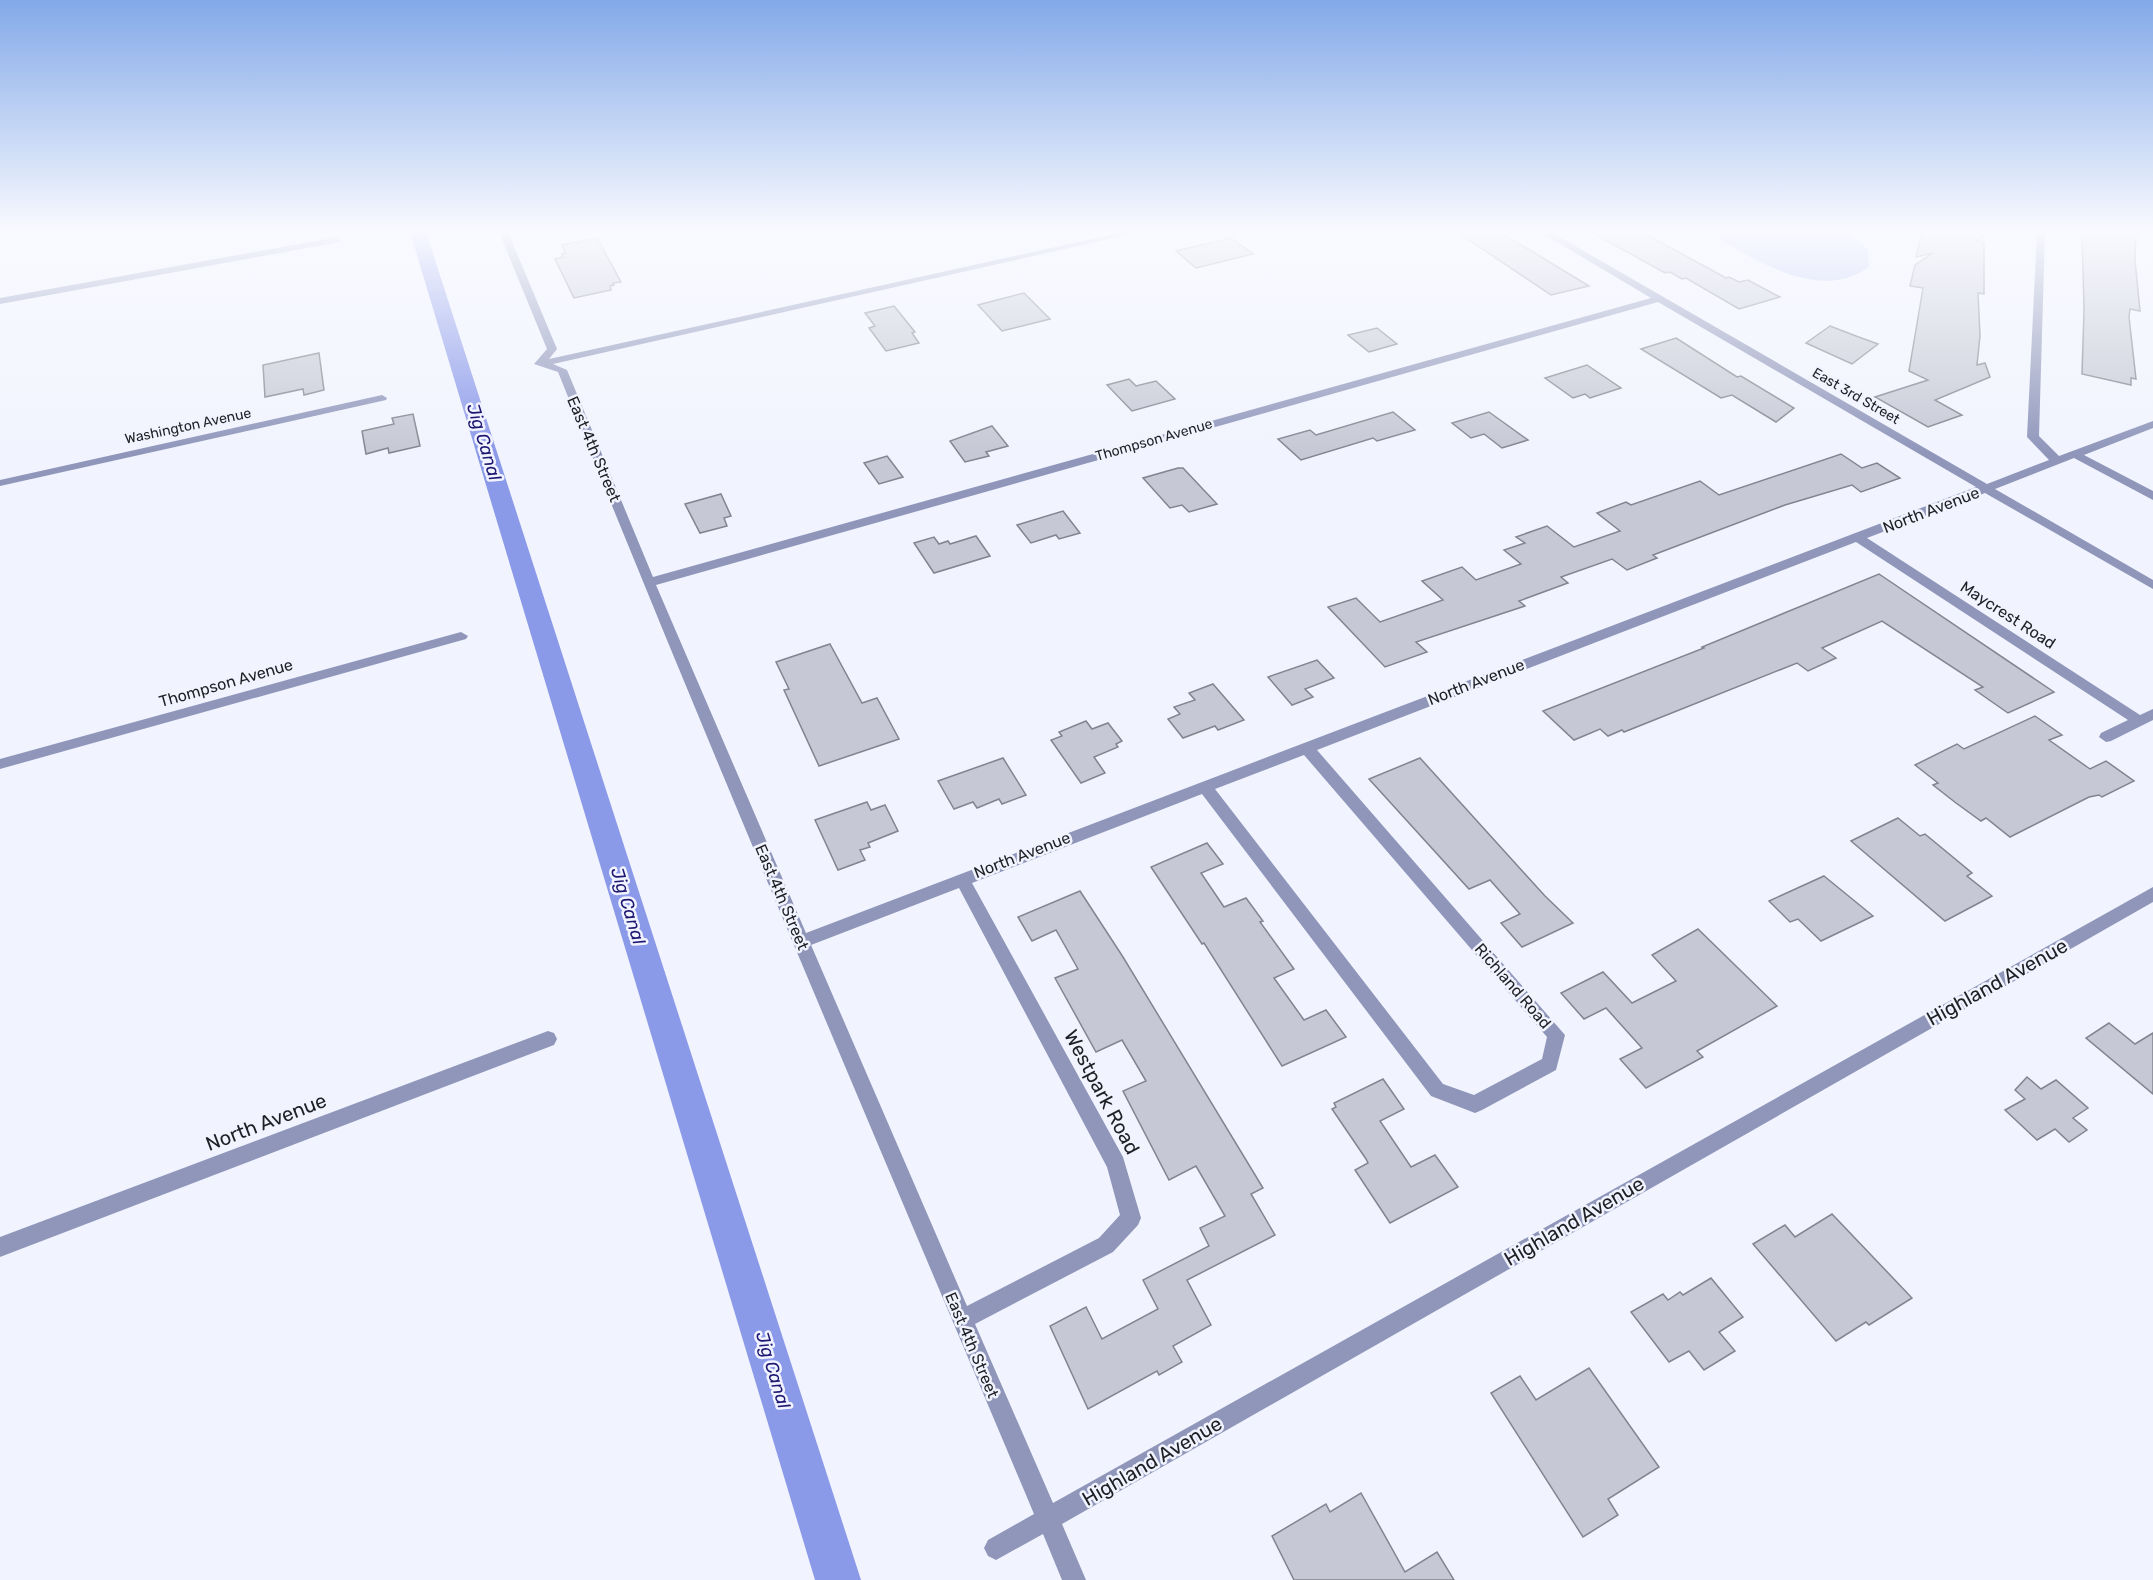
<svg xmlns="http://www.w3.org/2000/svg" width="2153" height="1580" font-family="Rubik,sans-serif">
	<style>
		.green { fill: #b8c2f2 }
		.lines { fill: none; stroke-linecap: round; stroke-linejoin: round }
		.canal { fill: #8b99e9; fill-rule: evenodd }
		.building { fill: #c6c9d5; stroke: #828490; stroke-width: 1.5 }
		.street { fill: #8f96ba; fill-rule: evenodd }
		.labels { text-anchor: middle; dominant-baseline: central; stroke-width: 5; stroke-linejoin: round; paint-order: stroke }
		.far-street-label { font-size: 14px; fill: #1f2025; stroke: #f1f4fe }
		.street-label { font-size: 16px; fill: #1f2025; stroke: #f1f4fe }
		.water-label { font-size: 18px; font-style: italic; fill: #1d1772; stroke: #f1f4fe }
		.near-street-label { font-size: 20px; fill: #1f2025; stroke: #f1f4fe }
	</style>
	<rect width="100%" height="100%" fill="#f1f4fe"/>
	<path class="green" d="M1706,232H1847L1868,249L1869,267C1817,304 1754,258 1706,232Z"/>
	<g class="lines">
		<polygon class="canal" points="410,232 426,232 861,1580 815,1580"/>
	</g>
	<g class="building">
		<polygon points="1457,232 1500,232 1589,286 1551,295"/>
		<polygon points="1591,232 1642,232 1726,278 1729,277 1739,282 1748,280 1780,297 1739,309 1686,278 1682,279 1670,272 1665,273"/>
		<polygon points="1922,232 1982,232 1983,238 1975,240 1984,242 1984,294 1978,293 1980,336 1977,365 1985,363 1990,377 1935,400 1962,415 1928,427 1875,397 1928,380 1909,371 1923,288 1910,286 1915,265 1933,253 1916,257"/>
		<polygon points="2082,232 2136,232 2135,260 2140,311 2130,309 2129,317 2136,379 2131,378 2131,385 2082,374 2084,310"/>
		<polygon points="597,238 621,282 613,283 614,285 610,286 611,290 574,298 555,259 563,257 562,254 565,253 562,245"/>
		<polygon points="1231,238 1253,254 1196,268 1176,251"/>
		<polygon points="1024,293 1050,319 1002,331 978,305"/>
		<polygon points="894,306 915,332 912,333 919,343 886,351 869,328 875,326 865,313"/>
		<polygon points="1830,326 1856,336 1878,344 1852,364 1806,343"/>
		<polygon points="1377,328 1397,344 1369,352 1348,335"/>
		<polygon points="1676,338 1737,377 1741,376 1794,408 1776,422 1732,395 1721,398 1641,349"/>
		<polygon points="319,353 324,390 304,395 303,389 265,397 263,365"/>
		<polygon points="1587,365 1621,388 1590,398 1585,394 1573,398 1545,378"/>
		<polygon points="1129,379 1136,386 1156,381 1175,399 1132,411 1107,385"/>
		<polygon points="1393,412 1415,430 1377,441 1373,438 1301,460 1278,439 1310,430 1316,435"/>
		<polygon points="1489,412 1528,440 1502,448 1484,434 1471,438 1452,423"/>
		<polygon points="413,414 420,446 389,453 388,448 366,454 362,431 394,424 392,418"/>
		<polygon points="992,426 1008,446 986,452 989,456 965,462 950,441"/>
		<polygon points="1841,454 1862,468 1877,463 1900,478 1861,492 1852,485 1785,505 1653,555 1657,558 1627,570 1612,559 1561,577 1568,583 1519,601 1525,606 1416,642 1427,652 1385,667 1328,607 1356,598 1380,622 1443,600 1422,581 1462,567 1476,580 1521,564 1504,550 1525,543 1516,537 1547,526 1574,547 1620,531 1597,513 1626,502 1631,505 1700,481 1719,495"/>
		<polygon points="887,456 903,477 879,484 864,463"/>
		<polygon points="1178,468 1183,468 1217,504 1189,512 1182,505 1170,508 1143,478"/>
		<polygon points="721,494 731,516 724,518 727,526 700,533 685,504"/>
		<polygon points="1063,511 1080,533 1059,539 1056,535 1031,543 1017,525"/>
		<polygon points="976,536 990,556 934,573 914,543 934,537 939,544 948,541 950,544"/>
		<polygon points="1879,574 2054,692 2008,713 1975,690 1983,687 1882,621 1822,648 1836,658 1808,671 1797,663 1624,732 1622,730 1608,736 1600,729 1574,740 1543,711 1704,648 1702,647"/>
		<polygon points="830,644 862,703 877,698 899,739 819,766 784,690 789,689 776,662"/>
		<polygon points="1317,660 1334,678 1305,689 1313,697 1292,705 1268,677"/>
		<polygon points="1213,684 1244,720 1218,730 1215,726 1183,738 1168,719 1180,714 1174,707 1195,700 1189,693"/>
		<polygon points="2035,716 2062,735 2049,740 2090,769 2106,761 2134,781 2102,797 2099,795 2089,797 2010,837 1986,818 1981,821 1956,803 1933,785 1938,783 1915,765 1957,744 1964,749"/>
		<polygon points="1086,721 1092,729 1108,723 1122,741 1116,744 1118,747 1094,757 1105,773 1081,783 1051,740 1062,736 1059,732"/>
		<polygon points="1003,758 1026,795 1002,804 999,799 977,808 973,802 954,809 938,781"/>
		<polygon points="1420,758 1545,896 1573,923 1522,947 1501,923 1520,914 1490,880 1469,889 1369,779"/>
		<polygon points="867,802 871,810 885,805 898,831 868,843 870,847 860,850 865,860 838,870 815,820"/>
		<polygon points="1898,818 1920,836 1925,834 1972,873 1967,876 1992,896 1945,921 1851,841"/>
		<polygon points="1207,843 1223,864 1201,873 1224,907 1246,898 1263,921 1260,922 1294,969 1274,978 1304,1020 1326,1010 1346,1037 1282,1066 1204,943 1202,944 1151,867"/>
		<polygon points="1824,876 1873,916 1821,941 1798,919 1790,922 1769,901"/>
		<polygon points="1080,891 1123,957 1263,1188 1251,1194 1275,1235 1187,1280 1211,1325 1173,1346 1182,1362 1159,1375 1157,1371 1088,1409 1050,1326 1086,1307 1102,1339 1158,1309 1143,1280 1209,1246 1200,1228 1225,1216 1196,1166 1169,1180 1123,1091 1146,1081 1122,1040 1096,1052 1055,978 1078,969 1056,930 1032,941 1018,917"/>
		<polygon points="1698,929 1777,1006 1697,1051 1703,1057 1646,1088 1620,1059 1642,1048 1606,1008 1584,1019 1561,993 1603,972 1632,1003 1676,981 1652,955"/>
		<polygon points="2109,1023 2135,1044 2153,1033 2153,1094 2086,1038"/>
		<polygon points="2027,1077 2041,1089 2056,1080 2088,1108 2073,1118 2087,1130 2069,1142 2055,1129 2037,1140 2005,1110 2025,1099 2015,1090"/>
		<polygon points="1383,1079 1404,1109 1380,1121 1411,1167 1435,1155 1458,1187 1390,1223 1355,1170 1368,1163 1366,1159 1332,1109 1336,1107 1334,1103"/>
		<polygon points="1832,1214 1912,1298 1869,1325 1866,1322 1836,1341 1753,1244 1785,1225 1795,1237"/>
		<polygon points="1711,1278 1743,1317 1719,1332 1735,1351 1704,1370 1689,1351 1669,1362 1631,1312 1663,1294 1668,1300 1680,1292 1683,1295"/>
		<polygon points="1589,1368 1659,1467 1608,1499 1618,1515 1583,1537 1491,1393 1520,1376 1536,1400"/>
		<polygon points="1361,1493 1405,1572 1437,1552 1454,1580 1294,1580 1272,1536 1326,1504 1330,1512"/>
	</g>
	<g class="lines">
		<g class="street">
			<path d="M499,232H508L557,349L549,359L1123,232H1140L553,364L567,370L653,577L1651,298L1540,232H1551L1987,484L2049,460L2027,437L2037,232H2045L2039,436L2059,456L2153,421V428L2084,455L2153,491V500L2074,458L1995,489L2153,580V589L1985,493L1867,538L2140,715L2153,709V720L2111,741L2106,742L2099,737L2101,733L2128,720L1856,542L1317,750L1565,1035L1556,1070L1482,1110L1475,1113L1431,1096L1202,794L972,883L1123,1157L1141,1218L1138,1225L1113,1252L975,1324L1053,1503L2153,887V902L1062,1524L1086,1580H1062L1043,1534L996,1560L988,1556L984,1548L988,1540L1034,1514C874,1134 712,756 558,372L534,364L547,349ZM1658,302L1976,487L806,933L656,585ZM1304,755L1547,1037L1542,1059L1474,1095L1443,1084L1215,789ZM959,888L1107,1167L1120,1215L1099,1238L967,1306L811,945Z"/>
			<polygon points="337,237 340,238 340,242 0,304 0,298"/>
			<polygon points="382,395 387,398 386,400 0,486 0,480"/>
			<polygon points="461,632 468,636 466,639 0,769 0,759"/>
			<polygon points="548,1031 554,1033 557,1039 554,1045 0,1257 0,1237"/>
		</g>
	</g>
	<linearGradient id="sky" x2="0" y2="1"><stop stop-color="#83a9e8"/><stop offset="0.51" stop-color="#f9faff"/><stop offset="1" stop-color="#f9faff" stop-opacity="0"/></linearGradient>
	<rect width="2153" height="453" fill="url(#sky)"/>
	<g class="labels">
		<g class="far-street-label">
			<text transform="translate(1856 396) rotate(30)">East 3rd Street</text>
			<text transform="translate(188 426) rotate(-12)">Washington Avenue</text>
			<text transform="translate(1154 440) rotate(-16)">Thompson Avenue</text>
		</g>
		<g class="street-label">
			<text transform="translate(594 449) rotate(67)">East 4th Street</text>
			<text transform="translate(1931 510) rotate(-21)">North Avenue</text>
			<text transform="translate(2008 615) rotate(33)">Maycrest Road</text>
			<text transform="translate(1476 682) rotate(-21)">North Avenue</text>
			<text transform="translate(226 683) rotate(-16)">Thompson Avenue</text>
			<text transform="translate(1022 855) rotate(-21)">North Avenue</text>
			<text transform="translate(782 897) rotate(67)">East 4th Street</text>
			<text transform="translate(1513 986) rotate(49)">Richland Road</text>
			<text transform="translate(972 1345) rotate(67)">East 4th Street</text>
		</g>
		<g class="water-label">
			<text transform="translate(484 442) rotate(73)">Jig Canal</text>
			<text transform="translate(628 906) rotate(73)">Jig Canal</text>
			<text transform="translate(773 1370) rotate(73)">Jig Canal</text>
		</g>
		<g class="near-street-label">
			<text transform="translate(1997 982) rotate(-29)">Highland Avenue</text>
			<text transform="translate(1102 1092) rotate(62)">Westpark Road</text>
			<text transform="translate(266 1122) rotate(-21)">North Avenue</text>
			<text transform="translate(1574 1221) rotate(-30)">Highland Avenue</text>
			<text transform="translate(1152 1461) rotate(-30)">Highland Avenue</text>
		</g>
	</g>
</svg>
